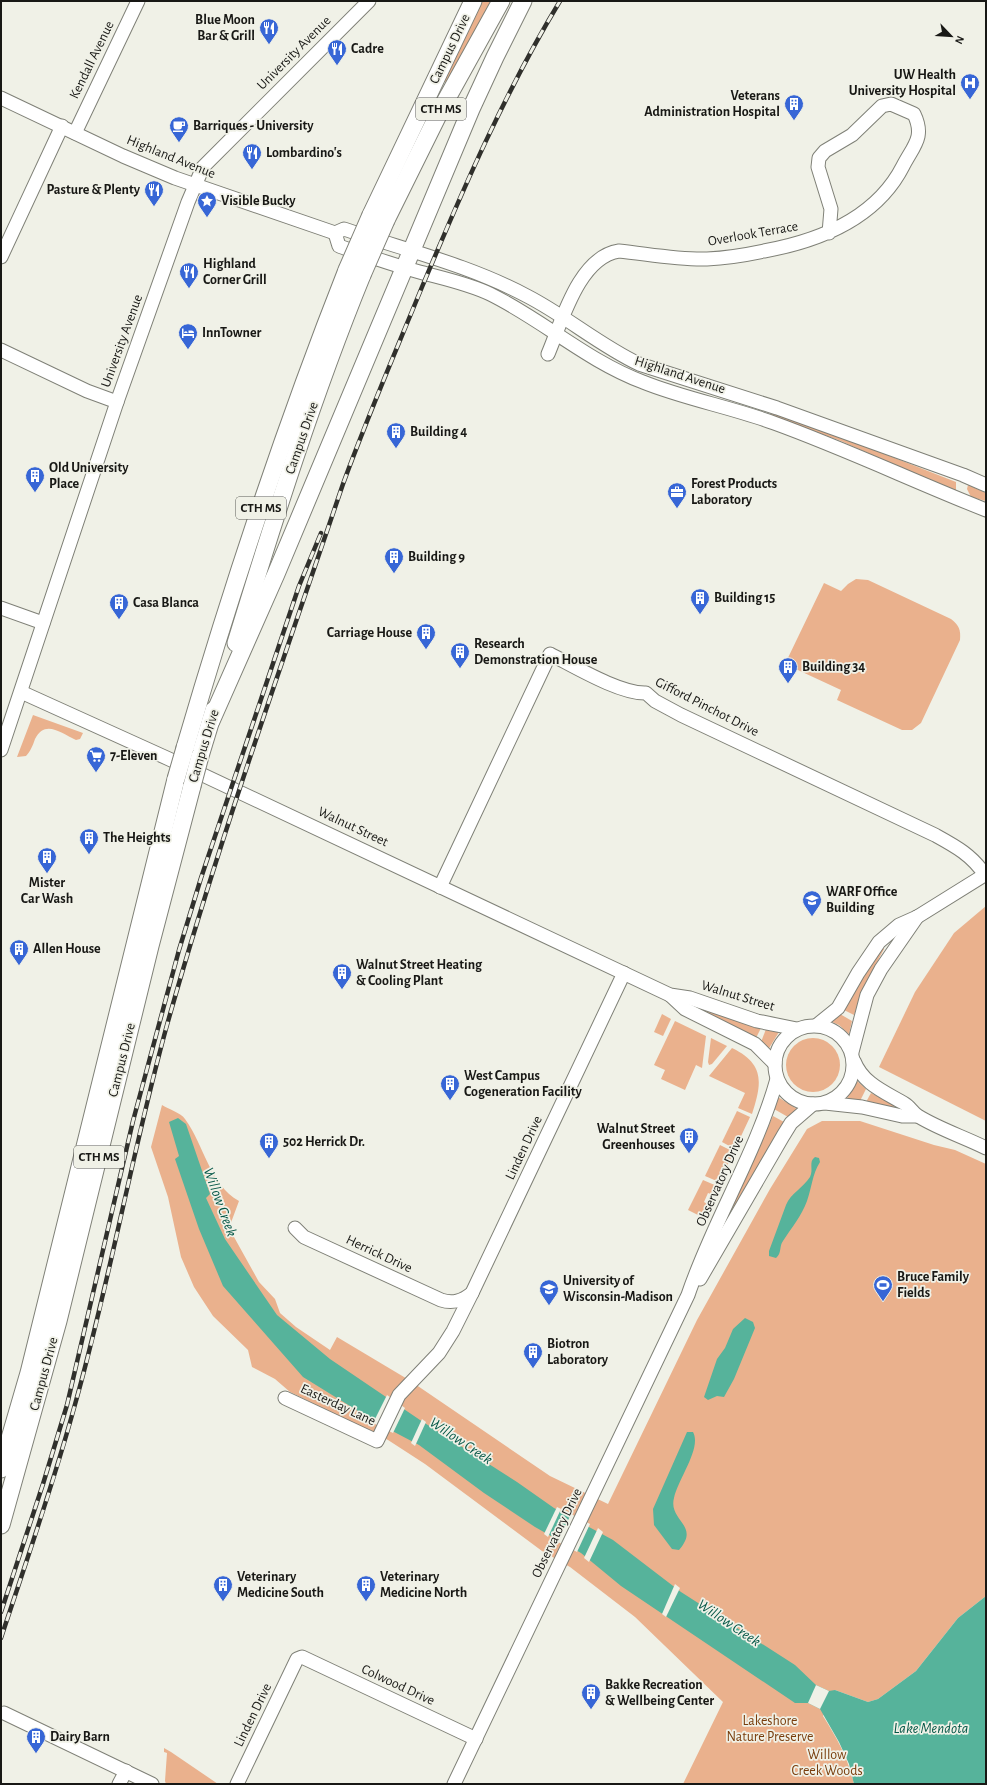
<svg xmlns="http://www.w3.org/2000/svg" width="987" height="1785" font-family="'Alegreya Sans',sans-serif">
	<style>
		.green { fill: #eab18d }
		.water { fill: #56b39b }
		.pier { fill: #f0f1e7 }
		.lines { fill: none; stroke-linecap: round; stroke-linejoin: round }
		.minor-casing { stroke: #7f8077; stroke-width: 15 }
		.major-casing { stroke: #7f8077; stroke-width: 19 }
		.minor { stroke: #fff; stroke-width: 13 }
		.major { stroke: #fff; stroke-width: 17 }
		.rail-casing { stroke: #30302c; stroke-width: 4.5 }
		.rail { stroke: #f0f1e7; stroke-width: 3; stroke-dasharray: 9; stroke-linecap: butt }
		.major-bridge-casing { stroke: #7f8077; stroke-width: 19; stroke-linecap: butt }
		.major-bridge { stroke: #fff; stroke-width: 17 }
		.labels { text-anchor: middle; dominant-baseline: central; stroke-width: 3.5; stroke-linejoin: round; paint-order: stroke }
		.shield { fill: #f0f1e7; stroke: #595954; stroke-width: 1 }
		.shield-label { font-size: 13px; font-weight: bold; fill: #181815 }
		.poi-label { font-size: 14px; font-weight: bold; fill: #181815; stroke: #f0f1e7; text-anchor: start }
		.street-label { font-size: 14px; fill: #181815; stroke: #f0f1e7 }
		.park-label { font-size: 14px; fill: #793d0c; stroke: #f0f1e7 }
		.water-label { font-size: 15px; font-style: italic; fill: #025545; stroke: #f0f1e7 }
	</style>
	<rect width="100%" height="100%" fill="#f0f1e7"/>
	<g class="green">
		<polygon points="482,1 492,1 446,82 444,81"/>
		<polygon points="771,413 849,440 956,482 956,492 841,441 770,415"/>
		<polygon points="968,485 986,493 986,501 971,497 967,489"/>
		<path d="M856,579L868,580L951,619C959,625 961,630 960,640L921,723L912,730H902L837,700L841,690L785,664L824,583L841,591L848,584Z"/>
		<path d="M33,715L83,733L80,739L76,740C61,733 45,719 35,739C33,745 30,752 26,756L17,757Z"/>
		<polygon points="986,906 986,1121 879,1067 915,992 954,933"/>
		<polygon points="882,947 884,949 864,986 854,1015 844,1010 857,985"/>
		<polygon points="699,1008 761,1028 756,1038 697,1009"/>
		<polygon points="662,1014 671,1019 663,1036 654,1032"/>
		<polygon points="840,1014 852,1021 849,1034 839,1025 832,1022"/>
		<polygon points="675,1021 706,1036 702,1068 696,1065 685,1090 661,1079 665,1070 654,1065"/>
		<polygon points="766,1029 779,1032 768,1050 761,1042"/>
		<circle cx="813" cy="1065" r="27"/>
		<polygon points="711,1038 727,1046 712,1064 709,1065 708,1062"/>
		<path d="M732,1048C765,1064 762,1083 752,1114L738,1108L745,1093L709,1076Z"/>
		<polygon points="857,1081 866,1089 860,1101 846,1100"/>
		<polygon points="871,1093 895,1105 893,1108 866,1102"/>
		<polygon points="778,1097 797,1109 788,1117 774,1109"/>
		<path d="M162,1105C168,1109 181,1113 185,1119C204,1145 210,1185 239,1201L229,1228L259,1282L275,1299L280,1313L296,1327L330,1350L337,1337L409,1380L550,1476L608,1504L697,1320L770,1189L807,1129L822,1121H860L934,1145L955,1150L986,1164V1596L958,1618L916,1671L878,1699L868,1702L835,1690L823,1716C837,1738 848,1758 854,1784H683L723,1702L635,1617L570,1567L542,1551L425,1464L388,1440L290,1392L275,1379L252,1367L248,1350L213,1316L194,1287L181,1257L168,1197L151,1147Z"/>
		<polygon points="737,1111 750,1117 735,1149 722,1142"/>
		<polygon points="773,1116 784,1122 733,1211 730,1210"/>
		<polygon points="720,1145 734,1152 719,1182 705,1176"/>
		<polygon points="703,1180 717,1186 713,1195 708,1193 704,1202 709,1205 704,1218 688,1210"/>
		<polygon points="164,1748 171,1752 218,1784 166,1784 165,1781 167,1753 164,1752"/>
	</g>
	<g class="water">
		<polygon points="178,1118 186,1124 210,1194 206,1198 225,1239 277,1315 330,1359 420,1420 517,1482 554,1508 613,1540 681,1592 795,1665 816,1685 829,1691 835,1690 868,1702 878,1699 916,1671 958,1618 986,1596 986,1784 854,1784 849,1764 839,1742 820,1709 808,1703 795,1703 621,1586 581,1553 535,1527 484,1493 419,1445 379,1424 303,1377 223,1286 199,1229 175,1159 179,1156 169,1122"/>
		<path d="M815,1157L819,1158L820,1162C812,1175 812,1187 807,1201C801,1217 792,1227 783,1241C779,1246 782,1253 776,1258L769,1256V1251L786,1205C791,1193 803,1188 810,1177C814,1169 808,1162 815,1157Z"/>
		<polygon points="745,1318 753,1322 755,1328 734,1379 724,1397 717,1396 708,1400 704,1397 717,1359 725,1348 733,1329"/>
		<path d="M687,1432H693C702,1448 678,1479 674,1498C668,1521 701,1525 679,1550L672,1549L654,1525L653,1509Z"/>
	</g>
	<g class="pier">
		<polygon points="387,1395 405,1408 393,1433 373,1423"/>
		<polygon points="422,1419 426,1422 415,1446 411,1443"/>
		<polygon points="557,1507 561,1509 548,1537 544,1534"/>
		<polygon points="571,1514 590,1524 577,1552 558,1542"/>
		<polygon points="598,1528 603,1532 589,1562 584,1558"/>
		<polygon points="675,1584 680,1588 666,1617 662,1614"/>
		<polygon points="816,1685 829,1691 820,1709 808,1703"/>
	</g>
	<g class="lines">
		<g class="minor-casing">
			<g id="minor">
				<path d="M1,98L123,156L175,178L335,233L344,229C405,250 469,265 527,296C566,316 599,345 639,364L777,408L963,475L986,485"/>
				<polyline points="75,133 138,1"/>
				<path d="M335,233L339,246C365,255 390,264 416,271C441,278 467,283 490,294C543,320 587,361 643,382C685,399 731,407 774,423C846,449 915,482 986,510"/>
				<polyline points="1,257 62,126"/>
				<polyline points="1,350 87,391 117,402"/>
				<path d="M548,354C562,321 579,257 619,251C648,254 678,260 707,259C726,258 745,255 764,251C819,241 876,219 903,166C914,145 925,137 914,114L891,104L882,106L852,135L825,151L819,158L818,167L831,209L829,233"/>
				<polyline points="1,608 43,623"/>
				<polyline points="21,692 169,759 670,995 690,998 757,1021 797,1029"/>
				<polyline points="1,750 117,402 188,202 203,167 369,1"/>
				<path d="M440,887L550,654C574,666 620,694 646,693L655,701L681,715L935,835C955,846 972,855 985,875"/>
				<polyline points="670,995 685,1009 755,1044 775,1064"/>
				<polyline points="817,1025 838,1008 858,973 879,942 899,925 917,917 986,874"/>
				<circle cx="814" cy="1065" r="39"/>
				<polyline points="852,1052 867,995 881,969 917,917"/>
				<path d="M854,1061C863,1084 885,1092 905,1104C910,1107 913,1113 918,1116C939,1129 964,1137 986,1148"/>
				<polyline points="825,1103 862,1107 902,1116 917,1116"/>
				<path d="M295,1228L304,1237L441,1300C453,1304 462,1301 472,1293L624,973"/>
				<polyline points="700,1279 783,1136 791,1123 813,1104"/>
				<polyline points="285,1398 377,1441 399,1395 439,1353 453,1331 472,1293"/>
				<polyline points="4,1713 152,1784"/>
				<polyline points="119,1784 126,1771"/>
				<polyline points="237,1784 297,1659 302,1657 476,1739"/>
				<path d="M454,1784L688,1295C713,1221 756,1154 777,1079"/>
			</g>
		</g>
		<g class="major-casing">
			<g id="major">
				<polyline points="371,215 473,1"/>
				<polyline points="386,220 440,111 501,1"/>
				<path d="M236,643C274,519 313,395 362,275"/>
				<polyline points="211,721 276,574 471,109 495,57 523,1"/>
				<path d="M185,748C232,587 285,427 347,270"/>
				<polyline points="200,756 214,710"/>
				<polyline points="1,1469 29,1373 176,779"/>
				<polyline points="1,1525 58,1321 150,946 192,786"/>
			</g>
		</g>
		<use href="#minor" class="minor"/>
		<use href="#major" class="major"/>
		<g class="rail-casing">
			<g id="rail">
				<polyline points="1,1612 43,1484 67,1405 133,1121 179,950 201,878 299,586 321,533"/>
				<path d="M1,1638C26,1562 53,1485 74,1408C110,1281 132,1152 167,1025C218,843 282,664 343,484C367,418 395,353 422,287C463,189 505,92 560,1"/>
			</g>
		</g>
		<use href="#rail" class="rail"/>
		<g class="major-bridge-casing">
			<g id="major-bridge">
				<polyline points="347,270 371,215"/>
				<polyline points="362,275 386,220"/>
				<polyline points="176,779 185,748"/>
				<polyline points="192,786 200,756"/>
			</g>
		</g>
		<use href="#major-bridge" class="major-bridge"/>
	</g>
	<defs>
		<g id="restaurant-pin" transform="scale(1)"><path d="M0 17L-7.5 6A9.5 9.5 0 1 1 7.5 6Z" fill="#3766d6" stroke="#f0f1e7"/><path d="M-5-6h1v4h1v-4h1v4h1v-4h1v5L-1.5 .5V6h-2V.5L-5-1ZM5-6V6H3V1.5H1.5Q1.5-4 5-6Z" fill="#fff"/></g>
		<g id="hospital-pin" transform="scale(1)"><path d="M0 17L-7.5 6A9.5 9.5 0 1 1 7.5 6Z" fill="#3766d6" stroke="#f0f1e7"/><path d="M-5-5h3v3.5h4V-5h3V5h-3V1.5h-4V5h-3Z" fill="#fff"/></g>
		<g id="building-pin" transform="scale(1)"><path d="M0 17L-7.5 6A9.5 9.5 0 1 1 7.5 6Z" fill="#3766d6" stroke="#f0f1e7"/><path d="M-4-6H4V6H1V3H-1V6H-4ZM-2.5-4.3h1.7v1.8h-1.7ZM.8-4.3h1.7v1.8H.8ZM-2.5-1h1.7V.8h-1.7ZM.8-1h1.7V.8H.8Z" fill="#fff"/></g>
		<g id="cafe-pin" transform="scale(1)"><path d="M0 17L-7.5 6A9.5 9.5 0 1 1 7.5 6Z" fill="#3766d6" stroke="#f0f1e7"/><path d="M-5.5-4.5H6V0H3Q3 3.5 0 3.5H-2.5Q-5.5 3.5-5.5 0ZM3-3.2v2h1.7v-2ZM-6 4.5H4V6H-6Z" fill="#fff"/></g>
		<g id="sight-pin" transform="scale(1)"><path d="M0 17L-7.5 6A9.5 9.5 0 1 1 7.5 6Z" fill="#3766d6" stroke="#f0f1e7"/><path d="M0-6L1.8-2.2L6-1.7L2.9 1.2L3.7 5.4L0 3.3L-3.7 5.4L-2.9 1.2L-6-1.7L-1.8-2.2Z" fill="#fff"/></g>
		<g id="hotel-pin" transform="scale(1)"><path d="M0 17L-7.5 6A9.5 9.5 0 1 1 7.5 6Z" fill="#3766d6" stroke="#f0f1e7"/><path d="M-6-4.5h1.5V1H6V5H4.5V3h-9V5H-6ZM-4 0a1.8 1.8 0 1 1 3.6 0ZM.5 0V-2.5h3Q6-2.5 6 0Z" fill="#fff"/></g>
		<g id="office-pin" transform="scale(1)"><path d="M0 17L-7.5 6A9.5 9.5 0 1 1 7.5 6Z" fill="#3766d6" stroke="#f0f1e7"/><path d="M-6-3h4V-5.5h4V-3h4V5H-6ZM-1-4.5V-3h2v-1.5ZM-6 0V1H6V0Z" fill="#fff"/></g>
		<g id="supermarket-pin" transform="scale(1)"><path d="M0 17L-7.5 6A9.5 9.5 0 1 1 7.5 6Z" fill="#3766d6" stroke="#f0f1e7"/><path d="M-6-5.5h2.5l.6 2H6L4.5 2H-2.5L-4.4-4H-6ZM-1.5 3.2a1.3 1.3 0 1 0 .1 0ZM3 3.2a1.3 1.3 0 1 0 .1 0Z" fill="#fff"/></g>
		<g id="university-pin" transform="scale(1)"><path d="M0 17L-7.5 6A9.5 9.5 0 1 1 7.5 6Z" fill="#3766d6" stroke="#f0f1e7"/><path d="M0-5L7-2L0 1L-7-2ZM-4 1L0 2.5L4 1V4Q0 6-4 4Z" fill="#fff"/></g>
		<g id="stadium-pin" transform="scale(1)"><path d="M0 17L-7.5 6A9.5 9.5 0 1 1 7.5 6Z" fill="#3766d6" stroke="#f0f1e7"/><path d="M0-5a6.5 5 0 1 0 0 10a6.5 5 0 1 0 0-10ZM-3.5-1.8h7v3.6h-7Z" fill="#fff"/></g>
	</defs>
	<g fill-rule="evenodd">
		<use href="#restaurant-pin" x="269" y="28"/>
		<use href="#restaurant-pin" x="337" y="49"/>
		<use href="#hospital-pin" x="970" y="83"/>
		<use href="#building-pin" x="794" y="104"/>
		<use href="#cafe-pin" x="179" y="126"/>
		<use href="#restaurant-pin" x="252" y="153"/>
		<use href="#restaurant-pin" x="154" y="190"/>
		<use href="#sight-pin" x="207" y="201"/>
		<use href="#restaurant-pin" x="189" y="272"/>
		<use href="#hotel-pin" x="188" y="333"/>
		<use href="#building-pin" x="396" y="432"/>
		<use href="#building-pin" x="35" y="476"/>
		<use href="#office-pin" x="677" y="492"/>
		<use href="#building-pin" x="394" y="557"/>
		<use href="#building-pin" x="700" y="598"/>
		<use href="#building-pin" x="119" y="603"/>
		<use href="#building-pin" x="426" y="633"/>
		<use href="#building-pin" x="460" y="652"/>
		<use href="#building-pin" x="788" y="667"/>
		<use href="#supermarket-pin" x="96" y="756"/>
		<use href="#building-pin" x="89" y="838"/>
		<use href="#building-pin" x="47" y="857"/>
		<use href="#university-pin" x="812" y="900"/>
		<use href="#building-pin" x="19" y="949"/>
		<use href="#building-pin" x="342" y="973"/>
		<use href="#building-pin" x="450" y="1084"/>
		<use href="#building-pin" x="689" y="1137"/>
		<use href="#building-pin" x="269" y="1142"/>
		<use href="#stadium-pin" x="883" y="1285"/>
		<use href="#university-pin" x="549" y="1289"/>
		<use href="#building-pin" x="533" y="1352"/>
		<use href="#building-pin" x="223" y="1585"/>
		<use href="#building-pin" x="366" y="1585"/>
		<use href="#building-pin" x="591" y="1693"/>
		<use href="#building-pin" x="36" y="1737"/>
	</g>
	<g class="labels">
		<g class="shield">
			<rect x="416" y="98" width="50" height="22" rx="3"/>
			<rect x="236" y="497" width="50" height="22" rx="3"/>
			<rect x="74" y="1146" width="50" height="22" rx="3"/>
		</g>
		<g class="shield-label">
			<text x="441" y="109">CTH MS</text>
			<text x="261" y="508">CTH MS</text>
			<text x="99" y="1157">CTH MS</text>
		</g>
		<g class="poi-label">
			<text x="255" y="20" text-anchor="end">Blue Moon<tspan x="255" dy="16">Bar &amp; Grill</tspan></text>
			<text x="351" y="49">Cadre</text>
			<text x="956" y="75" text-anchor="end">UW Health<tspan x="956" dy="16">University Hospital</tspan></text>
			<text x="780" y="96" text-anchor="end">Veterans<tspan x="780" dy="16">Administration Hospital</tspan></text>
			<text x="193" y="126">Barriques - University</text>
			<text x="266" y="153">Lombardino's</text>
			<text x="140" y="190" text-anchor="end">Pasture &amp; Plenty</text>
			<text x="221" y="201">Visible Bucky</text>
			<text x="203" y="264">Highland<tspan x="203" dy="16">Corner Grill</tspan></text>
			<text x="202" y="333">InnTowner</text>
			<text x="410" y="432">Building 4</text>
			<text x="49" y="468">Old University<tspan x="49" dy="16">Place</tspan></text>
			<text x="691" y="484">Forest Products<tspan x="691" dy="16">Laboratory</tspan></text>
			<text x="408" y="557">Building 9</text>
			<text x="714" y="598">Building 15</text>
			<text x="133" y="603">Casa Blanca</text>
			<text x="412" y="633" text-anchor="end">Carriage House</text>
			<text x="474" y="644">Research<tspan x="474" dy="16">Demonstration House</tspan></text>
			<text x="802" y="667">Building 34</text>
			<text x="110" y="756">7-Eleven</text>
			<text x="103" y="838">The Heights</text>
			<text x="47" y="883" text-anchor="middle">Mister<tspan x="47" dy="16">Car Wash</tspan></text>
			<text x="826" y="892">WARF Office<tspan x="826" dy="16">Building</tspan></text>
			<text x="33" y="949">Allen House</text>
			<text x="356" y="965">Walnut Street Heating<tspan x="356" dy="16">&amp; Cooling Plant</tspan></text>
			<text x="464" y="1076">West Campus<tspan x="464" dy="16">Cogeneration Facility</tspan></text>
			<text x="675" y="1129" text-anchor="end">Walnut Street<tspan x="675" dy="16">Greenhouses</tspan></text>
			<text x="283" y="1142">502 Herrick Dr.</text>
			<text x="897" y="1277">Bruce Family<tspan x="897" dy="16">Fields</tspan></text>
			<text x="563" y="1281">University of<tspan x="563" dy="16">Wisconsin-Madison</tspan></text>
			<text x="547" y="1344">Biotron<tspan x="547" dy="16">Laboratory</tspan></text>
			<text x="237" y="1577">Veterinary<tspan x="237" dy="16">Medicine South</tspan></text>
			<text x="380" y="1577">Veterinary<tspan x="380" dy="16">Medicine North</tspan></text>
			<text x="605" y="1685">Bakke Recreation<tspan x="605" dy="16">&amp; Wellbeing Center</tspan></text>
			<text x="50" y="1737">Dairy Barn</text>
		</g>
		<g class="street-label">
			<text transform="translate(450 49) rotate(-64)">Campus Drive</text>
			<text transform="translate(294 53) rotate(-45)">University Avenue</text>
			<text transform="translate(92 60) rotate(-64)">Kendall Avenue</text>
			<text transform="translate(171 157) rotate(22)">Highland Avenue</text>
			<text transform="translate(753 234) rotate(-10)">Overlook Terrace</text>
			<text transform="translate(122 341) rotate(-70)">University Avenue</text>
			<text transform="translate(680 375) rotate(18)">Highland Avenue</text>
			<text transform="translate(302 438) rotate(-71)">Campus Drive</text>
			<text transform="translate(707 707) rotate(27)">Gifford Pinchot Drive</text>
			<text transform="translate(204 746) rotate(-73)">Campus Drive</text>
			<text transform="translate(353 827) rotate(25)">Walnut Street</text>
			<text transform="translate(738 996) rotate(17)">Walnut Street</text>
			<text transform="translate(122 1060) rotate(-76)">Campus Drive</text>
			<text transform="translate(524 1148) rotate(-65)">Linden Drive</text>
			<text transform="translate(720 1181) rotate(-66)">Observatory Drive</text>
			<text transform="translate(379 1254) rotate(25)">Herrick Drive</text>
			<text transform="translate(44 1374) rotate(-75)">Campus Drive</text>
			<text transform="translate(338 1405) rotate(25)">Easterday Lane</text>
			<text transform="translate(557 1533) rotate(-64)">Observatory Drive</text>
			<text transform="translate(398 1685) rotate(25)">Colwood Drive</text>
			<text transform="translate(253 1715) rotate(-64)">Linden Drive</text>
		</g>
		<g class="park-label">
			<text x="770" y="1721">Lakeshore<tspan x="770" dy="16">Nature Preserve</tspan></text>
			<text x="827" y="1755">Willow<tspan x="827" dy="16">Creek Woods</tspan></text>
		</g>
		<g class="water-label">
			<text transform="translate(220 1202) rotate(70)">Willow Creek</text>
			<text transform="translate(461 1441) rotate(34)">Willow Creek</text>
			<text transform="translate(729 1623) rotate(34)">Willow Creek</text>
			<text x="931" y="1728">Lake Mendota</text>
		</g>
	</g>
	<rect width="987" height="1785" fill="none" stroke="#181815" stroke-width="4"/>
	<g transform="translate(951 36) rotate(115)" stroke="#f0f1e7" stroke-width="3" paint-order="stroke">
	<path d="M0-3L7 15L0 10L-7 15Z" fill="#181815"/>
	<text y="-6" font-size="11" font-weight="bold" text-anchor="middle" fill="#181815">N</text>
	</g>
</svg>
